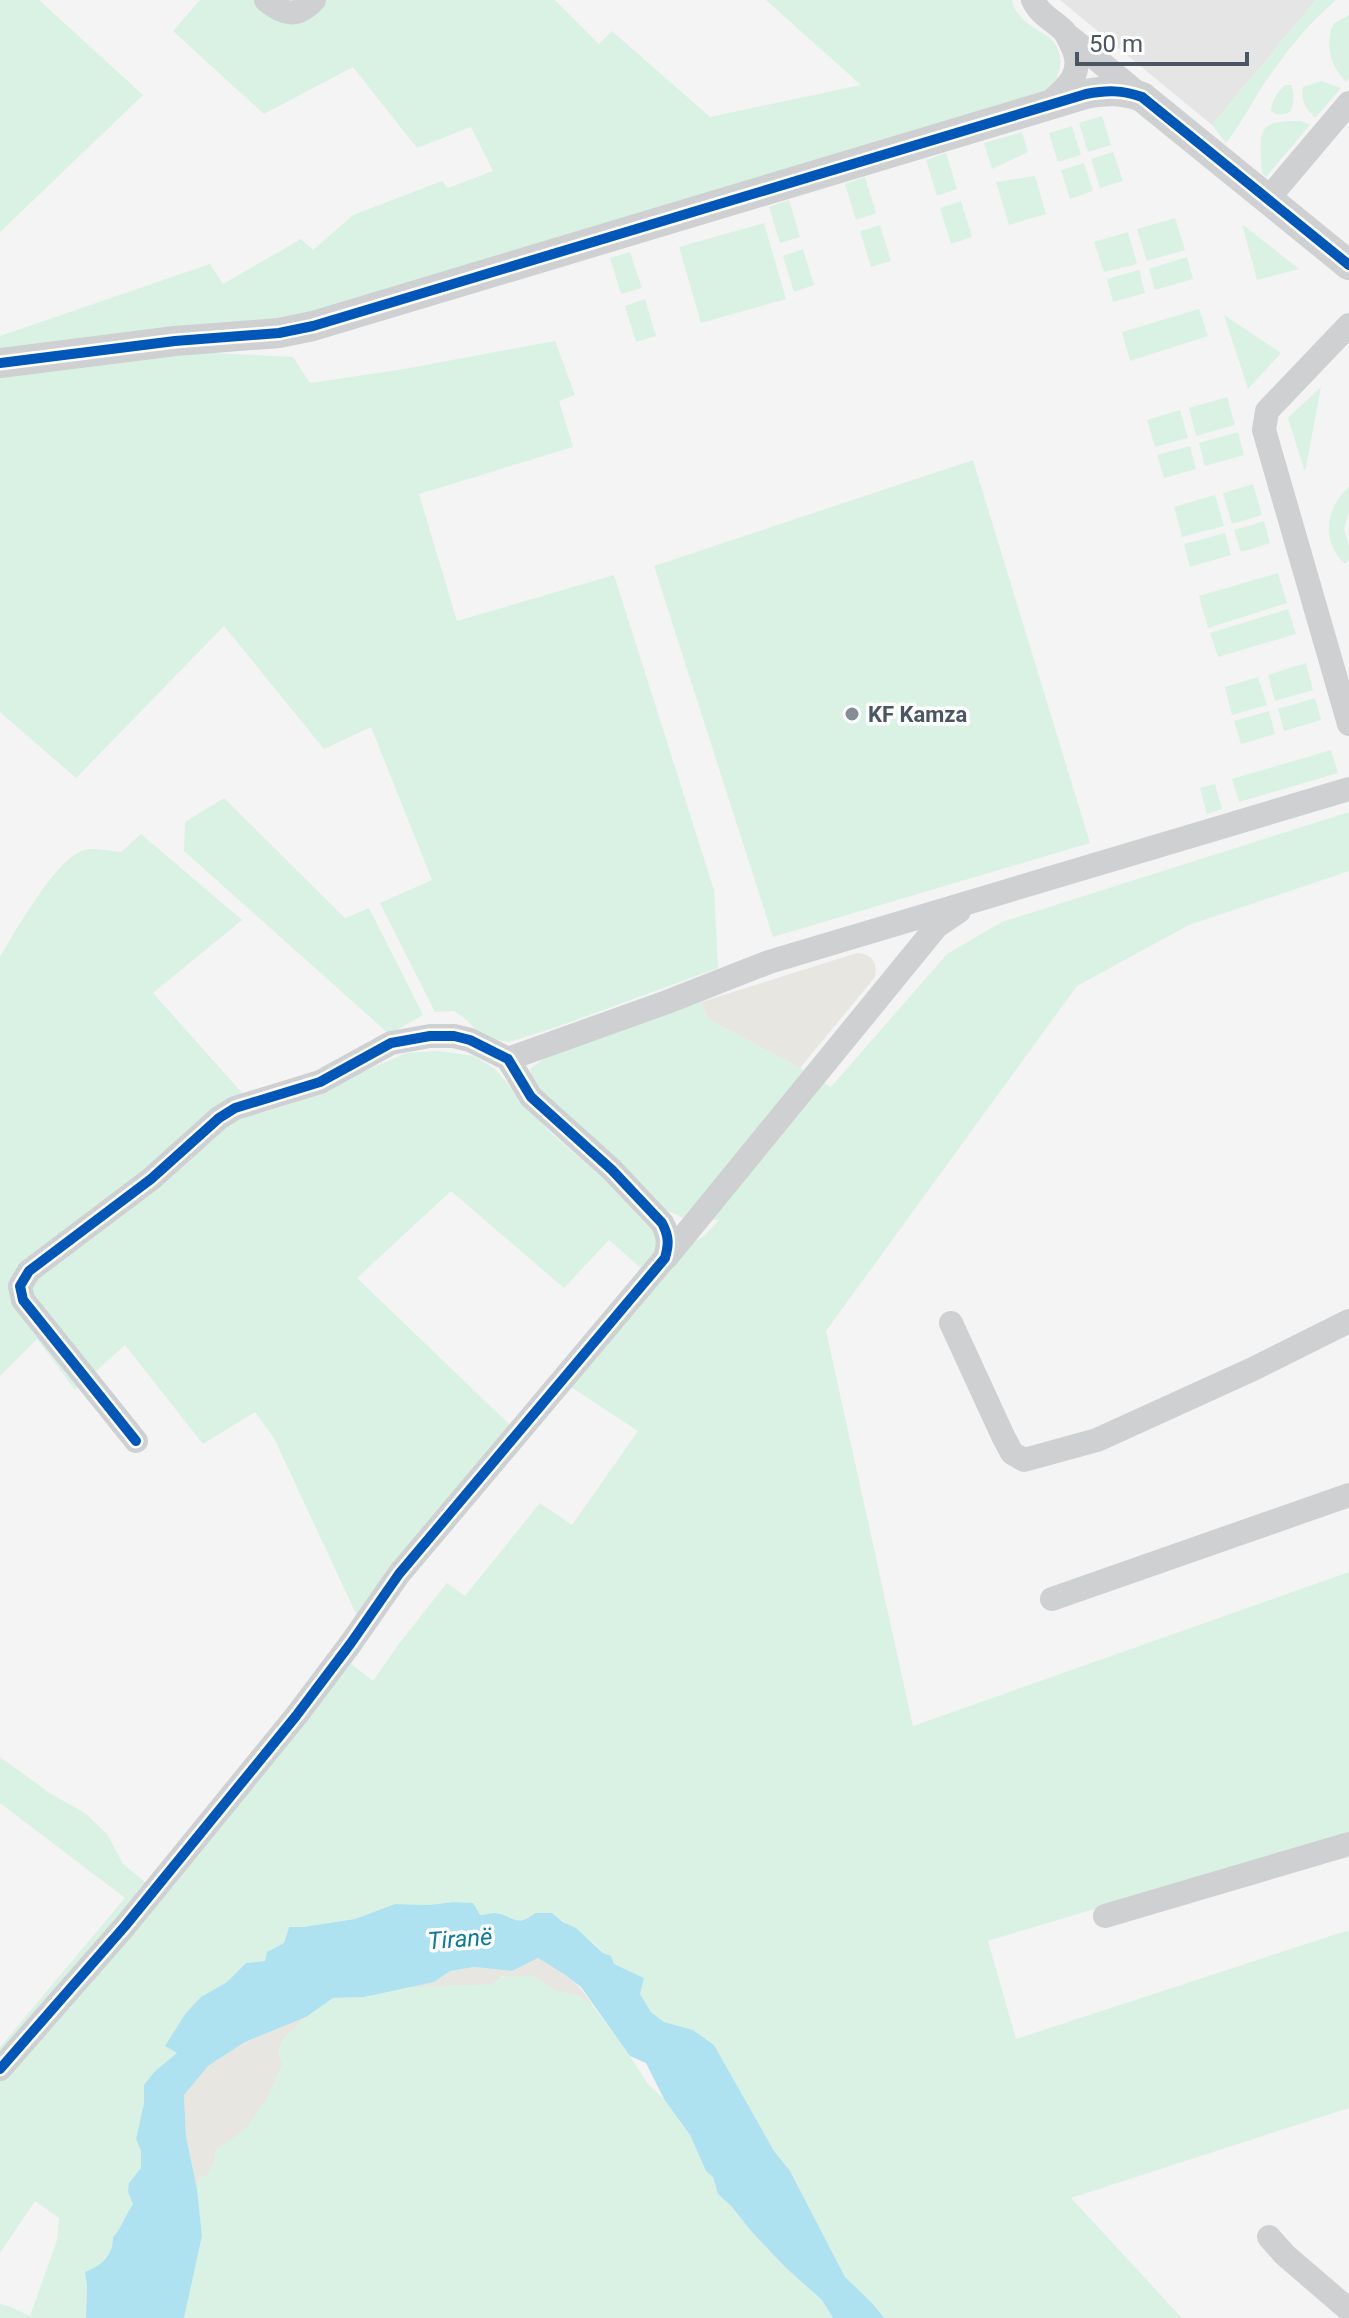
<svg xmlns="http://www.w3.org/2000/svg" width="1349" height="2318" font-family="Roboto,sans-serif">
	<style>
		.education { fill: #e6e5e6 }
		.green { fill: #d9f2e3 }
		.sand { fill: #e7e6e1 }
		.water { fill: #aee2f0 }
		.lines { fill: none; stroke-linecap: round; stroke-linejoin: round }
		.minor { stroke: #ced0d2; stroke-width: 24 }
		.tertiary { stroke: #ced0d2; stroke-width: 30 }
		.cycleway-casing { stroke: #fff; stroke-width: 15 }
		.cycleway { stroke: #0057b8; stroke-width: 10 }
		.poi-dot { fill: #868d94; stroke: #fff; stroke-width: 3 }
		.labels { text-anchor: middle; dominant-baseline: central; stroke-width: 7; stroke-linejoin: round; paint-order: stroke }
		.poi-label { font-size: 22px; font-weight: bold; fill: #4a5661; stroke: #fff; text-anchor: start }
		.water-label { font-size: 24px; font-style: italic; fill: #0c7c9b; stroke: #fff }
	</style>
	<rect width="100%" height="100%" fill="#f4f4f4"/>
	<polygon class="education" points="1060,0 1316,0 1212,125"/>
	<g class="green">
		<polygon points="0,0 39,0 143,95 0,232"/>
		<path d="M200,0H280L284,3L300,0H555L599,44L612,31L710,117L861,85L766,0H1012C1014,13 1025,22 1036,29C1041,33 1048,35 1052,40C1067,57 1060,79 1046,93L301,317L0,356V336L210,264L223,284L301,239L313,250L353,215L442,181L448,188L493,171L471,127L417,148L353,67L264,114L173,31Z"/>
		<path d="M1316,0H1336C1311,21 1289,48 1270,75C1254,97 1243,122 1226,143L1212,125Z"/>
		<path d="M1349,15V78L1346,82C1330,65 1325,46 1333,24Z"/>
		<path d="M1321,81L1341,88L1315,118C1306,108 1300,101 1303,87Z"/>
		<path d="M1285,85H1291C1295,93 1294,104 1290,112C1282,115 1278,116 1271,111C1272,99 1277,93 1285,85Z"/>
		<polygon points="1102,116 1111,145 1088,152 1079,123"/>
		<path d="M1301,121L1310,125L1266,177L1262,173C1260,132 1254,120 1301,121Z"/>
		<polygon points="1072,126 1081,155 1058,162 1049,133"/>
		<polygon points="1022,132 1028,152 992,169 984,143"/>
		<polygon points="1113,152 1123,181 1100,188 1091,159"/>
		<polygon points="946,153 957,189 937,196 926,160"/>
		<polygon points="1084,163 1093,191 1070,199 1061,170"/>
		<polygon points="1035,176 1046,214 1009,225 996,182"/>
		<polygon points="865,177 876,213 856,220 845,184"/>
		<polygon points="789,200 800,237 780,243 769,207"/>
		<polygon points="961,201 972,237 951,244 940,208"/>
		<polygon points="1175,218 1185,250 1147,261 1137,229"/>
		<polygon points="764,223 786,299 701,323 679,247"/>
		<polygon points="1242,224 1299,269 1257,280"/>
		<polygon points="880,225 891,261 871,267 860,231"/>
		<polygon points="1128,232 1137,264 1104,272 1094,242"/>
		<polygon points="803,249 814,285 794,292 783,256"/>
		<polygon points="630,252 642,288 621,294 610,258"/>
		<polygon points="1187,257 1193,279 1155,290 1149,269"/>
		<polygon points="1139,270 1145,293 1113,302 1107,279"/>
		<polygon points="645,299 656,336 636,342 625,306"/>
		<polygon points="1199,309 1208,336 1130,361 1122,332"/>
		<polygon points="1224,315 1281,353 1248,389"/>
		<polygon points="555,341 575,395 559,401 573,447 419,494 457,621 614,575 714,890 718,968 557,1027 509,1042 484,1038 468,1021 454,1011 435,1012 380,903 432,880 371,727 324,749 224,626 76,778 0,712 0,373 193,352 293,357 310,383 404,369"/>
		<polygon points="1321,387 1305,472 1288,418"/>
		<polygon points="1227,397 1235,425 1196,436 1189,408"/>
		<polygon points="1180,410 1188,438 1155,447 1147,420"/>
		<polygon points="1238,432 1244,455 1205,466 1199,443"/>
		<polygon points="1190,446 1196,469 1164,478 1157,455"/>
		<polygon points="973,460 1090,843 773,937 654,566"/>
		<polygon points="1253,484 1262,515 1232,524 1223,493"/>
		<path d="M1349,487V512L1344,529L1349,546V560L1345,564C1321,542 1325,508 1349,487Z"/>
		<polygon points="1215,495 1224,526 1182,537 1174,507"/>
		<polygon points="1264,521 1270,543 1241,552 1234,530"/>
		<polygon points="1225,533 1231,555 1190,567 1184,544"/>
		<polygon points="1278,573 1287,603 1208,628 1199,596"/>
		<polygon points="1288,609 1296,634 1218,657 1210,633"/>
		<polygon points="1306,663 1313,690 1275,701 1268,675"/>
		<polygon points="1258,677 1267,705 1232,715 1225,687"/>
		<polygon points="1315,698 1321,720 1284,731 1278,709"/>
		<polygon points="1269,711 1275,734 1241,744 1234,721"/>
		<polygon points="1331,750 1338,773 1239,802 1232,779"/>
		<polygon points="1215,784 1222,809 1207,814 1200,788"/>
		<polygon points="224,798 345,918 369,908 423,1015 389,1034 184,851 185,822"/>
		<path d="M1349,812V871L1189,925L1077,986L826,1331L913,1726L1349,1572V1833L988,1941L1016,2039L1349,1930V2108L1071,2198L1182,2318H884L872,2303L845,2277L790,2171L774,2151L714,2045L693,2030L664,2022L651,2012L640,1994L644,1978L613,1964L594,1943L552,1913H535C515,1929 514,1915 495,1913C490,1913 485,1915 480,1915L472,1903L453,1902L429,1905L395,1904L355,1919L303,1927H289L284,1943L267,1952L265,1961L246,1963L227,1982L201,1997L165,2046L178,2053L154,2072L144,2085V2103L136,2139L141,2151V2169L128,2192L133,2204C126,2214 121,2229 113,2237C113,2256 101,2266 85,2273L87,2285L86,2318H0V2304L9,2306L30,2316L57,2240L59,2218L35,2201L0,2253V2080L349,1662L373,1681L398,1645L447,1583L465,1596L540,1503L572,1525L638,1431L568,1385L688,1246L704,1236L719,1220L684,1218L653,1205L534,1084L530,1069L551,1053L701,1002L708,1019L800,1068L831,1087L947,954L1002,922Z"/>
		<path d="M141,834L242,920L153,993L260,1113L288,1105L406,1053L439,1051L474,1056L495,1069L548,1130L606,1181L654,1233L661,1246L643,1270L609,1240L564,1288L451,1191L357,1278L510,1425L357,1616L274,1438L255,1412L203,1444L125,1345L75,1390L37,1339L0,1376V957C15,932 56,858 84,850C94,847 110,851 121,852Z"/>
		<polygon points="0,1757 51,1794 85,1813 107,1834 123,1864 150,1886 0,2061 0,2047 125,1898 0,1803"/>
		<polygon points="512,1975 532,1976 556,1991 579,1996 593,2006 621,2043 648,2084 664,2099 690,2135 706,2171 713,2177 718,2194 732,2207 751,2231 785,2267 822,2300 833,2318 184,2318 202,2236 197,2189 200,2177 207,2176 215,2161 216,2149 278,2053 283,2039 306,2017 333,1998 364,1997 399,1988 463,1984"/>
	</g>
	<g class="sand">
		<path d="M857,953C872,954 878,962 875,977L800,1068L708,1019L701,1002Z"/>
		<path d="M538,1958C564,1973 577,1980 593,2006L579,1996L556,1991L532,1976H502L492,1984L399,1988L434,1982L450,1971L474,1967L512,1971Z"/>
		<polygon points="306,2017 283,2039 278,2053 282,2064 266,2100 245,2130 216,2149 215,2161 207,2176 200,2177 197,2189 186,2136 184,2094 208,2066 245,2042"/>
	</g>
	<path class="water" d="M453,1902L473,1903L480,1915C485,1915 490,1913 495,1913C514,1915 515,1929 535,1913H552L563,1922L576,1928L603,1953L611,1956L614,1964L644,1978L640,1994L651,2012L664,2022L693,2030L714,2045L774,2151L790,2171L845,2277L872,2303L884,2318H833L822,2300L785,2267L751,2231L732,2207L718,2194L713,2177L706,2171L690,2135L664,2099L646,2063L630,2056L581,1987L564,1974L538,1958L512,1971L474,1967L450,1971L434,1982L364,1997L333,1998L306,2017L245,2042L208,2066L184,2095L186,2136L197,2189L202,2236L184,2318H86L87,2286L85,2272C101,2266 113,2256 113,2237C121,2229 126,2214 133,2204L128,2192L129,2183L141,2168V2151L136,2139L144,2103V2085L154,2072L177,2053L165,2046L186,2013L201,1997L227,1982L246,1963L265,1961L267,1952L284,1943L289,1927H303L355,1919L395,1904L429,1905Z"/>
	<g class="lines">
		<g class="minor">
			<path d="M266,0C284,15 297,18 314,0"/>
			<path d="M1033,0C1040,15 1053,20 1064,31C1068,36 1070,42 1073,48C1085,74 1065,89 1047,105"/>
			<polyline points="1070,37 1142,97"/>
			<polyline points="1267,200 1349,103"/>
			<polyline points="1349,325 1267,411 1264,430 1349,724"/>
			<polyline points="508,1059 667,1002 769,962 1349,789"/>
			<polyline points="666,1258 937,926 959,911"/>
			<polyline points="951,1323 1003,1436 1012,1453 1024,1460 1097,1440 1253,1369 1349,1321"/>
			<polyline points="1052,1599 1349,1495"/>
			<polyline points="1105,1916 1349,1844"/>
			<path d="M0,2069L125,1926L296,1716L351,1643L399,1574L665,1258C669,1244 669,1236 662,1223L612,1170L531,1097L508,1059L470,1040L454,1036H430L391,1043L320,1082L235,1108L219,1118L151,1179L29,1271L20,1286L23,1300L136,1441"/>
			<polyline points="1269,2237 1285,2255 1349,2310"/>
		</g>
		<path class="tertiary" d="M0,363L175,341L279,333L313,326L1086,94C1107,90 1122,90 1142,97L1349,265"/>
		<g class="cycleway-casing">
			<g id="cycleway">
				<path d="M0,363L175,341L279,333L313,326L1086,94C1107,90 1122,90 1142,97L1349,265"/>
				<path d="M0,2069L125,1926L296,1716L351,1643L399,1574L665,1258C669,1244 669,1236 662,1223L612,1170L531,1097L508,1059L470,1040L454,1036H430L391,1043L320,1082L235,1108L219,1118L151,1179L29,1271L20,1286L23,1300L136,1441"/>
			</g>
		</g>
		<use href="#cycleway" class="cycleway"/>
	</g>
	<circle class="poi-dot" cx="852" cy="714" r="8"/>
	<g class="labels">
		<g class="poi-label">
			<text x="868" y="714">KF Kamza</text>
		</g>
		<g class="water-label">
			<text transform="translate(460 1939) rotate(-4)">Tiranë</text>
		</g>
	</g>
	<path d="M1077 52v12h170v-12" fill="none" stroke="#4a5661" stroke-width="4"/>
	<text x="1089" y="52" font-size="24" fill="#4a5661" stroke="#ffffff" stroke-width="6" paint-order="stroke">50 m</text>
</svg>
